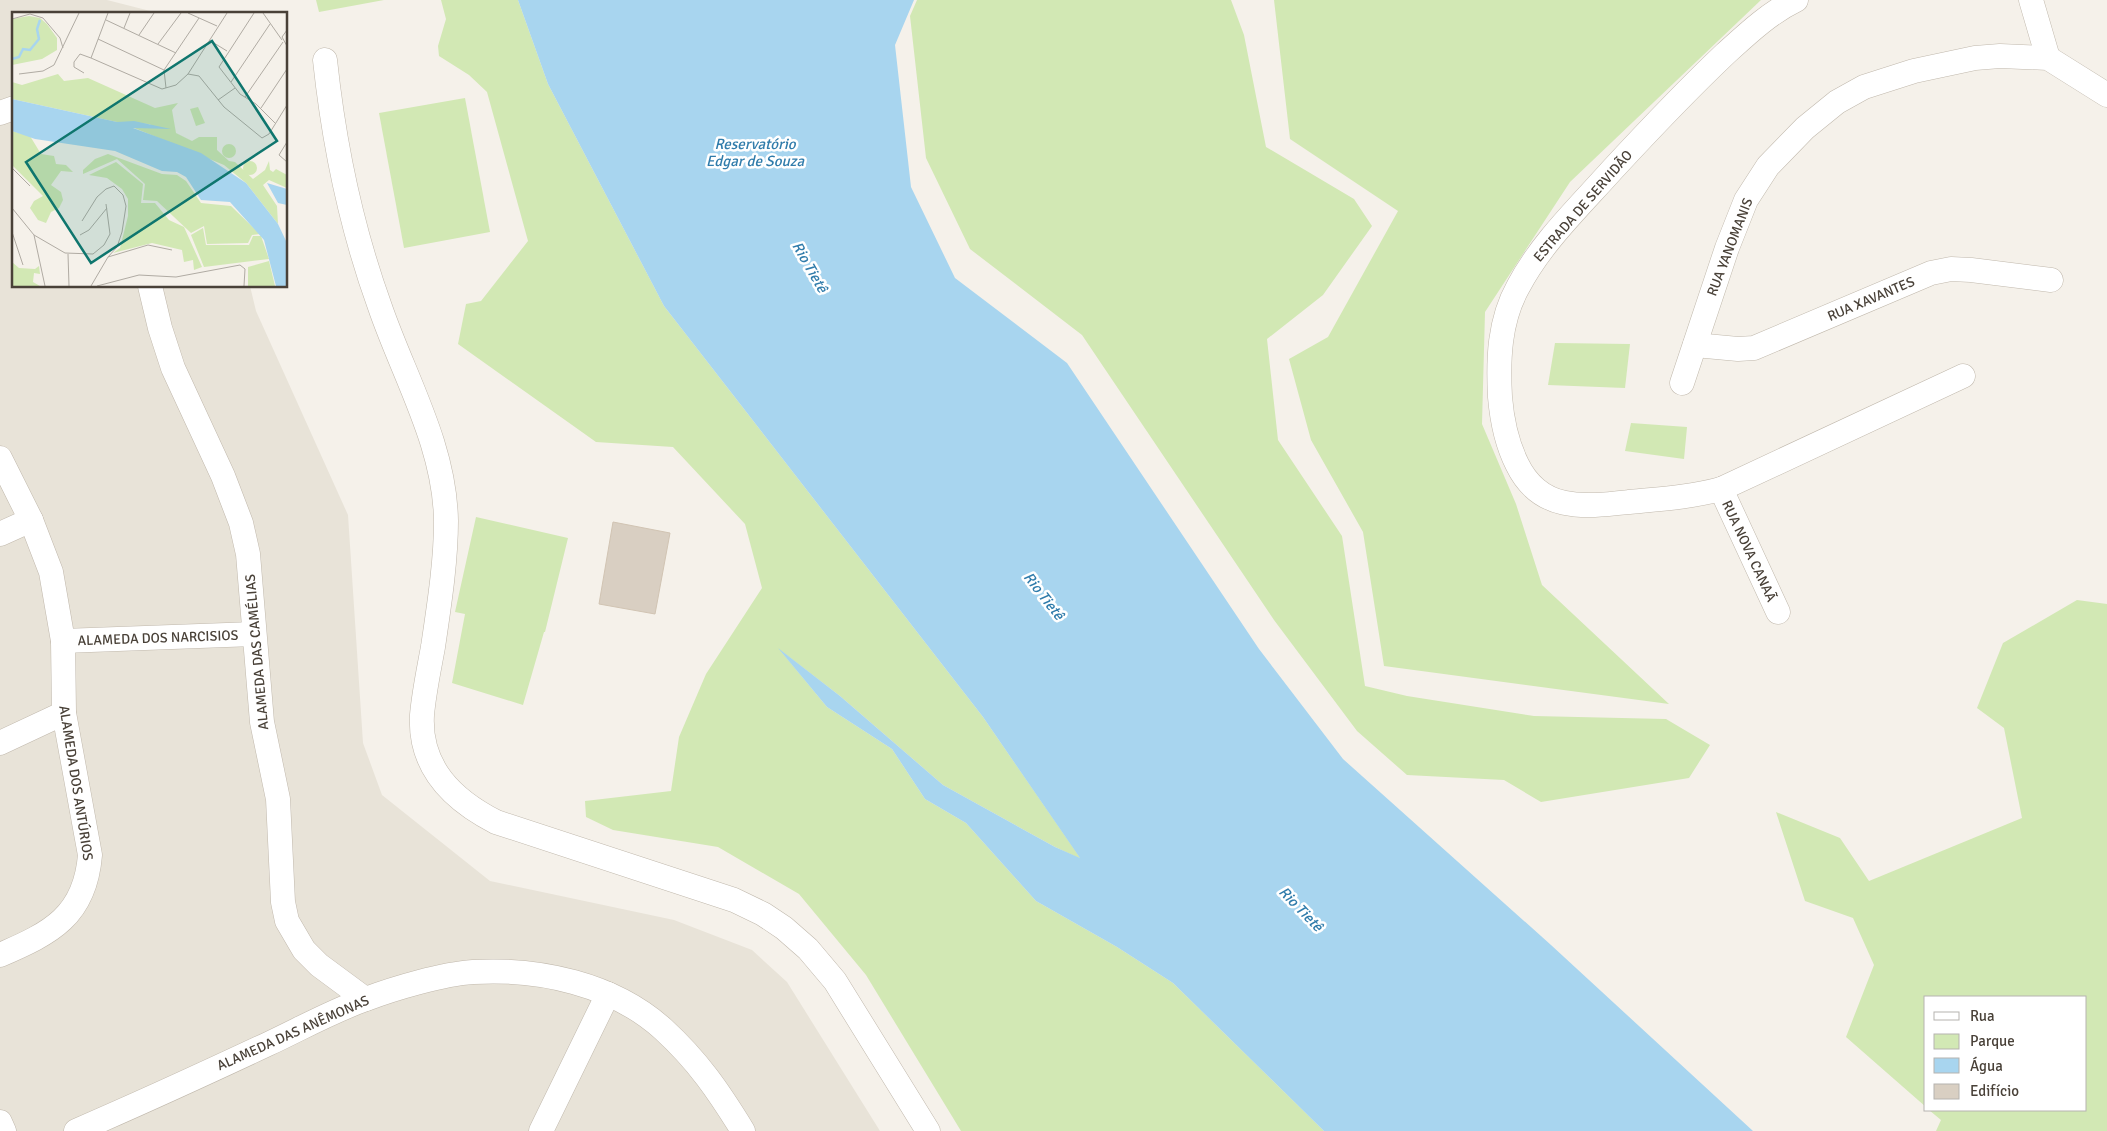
<svg xmlns="http://www.w3.org/2000/svg" width="2107" height="1131" font-family="Signika,sans-serif">
	<style>
		.residential { fill: #e8e3d8 }
		.green { fill: #d2e8b4 }
		.water { fill: #a8d5ef }
		.building { fill: #d9cfc2; stroke: #d1c4b3 }
		.lines { fill: none; stroke-linecap: round; stroke-linejoin: round }
		.minor-casing { stroke: #c0b8ac; stroke-width: 25 }
		.minor { stroke: #fff; stroke-width: 24 }
		.labels { text-anchor: middle; dominant-baseline: central; stroke-width: 5; stroke-linejoin: round; paint-order: stroke }
		.street-label { font-size: 14px; fill: #494138; stroke: #fff }
		.water-label { font-size: 15px; font-style: italic; fill: #307cab; stroke: #fff }
		.inset-river { fill: none; stroke: #a8d5ef; stroke-width: 2.5 }
		.inset-road { fill: none; stroke: #b0aba3; stroke-width: 1 }
		.view { fill: #0f766e; fill-opacity: 0.15; stroke: #0f766e; stroke-width: 2.5 }
		.inset-edge { fill: none; stroke: #494138; stroke-width: 2.5 }
	</style>
	<rect width="100%" height="100%" fill="#f5f1ea"/>
	<polygon class="residential" points="0,0 107,0 162,14 14,14 14,286 250,286 256,311 348,515 363,743 382,795 490,881 674,920 752,950 787,982 880,1131 0,1131"/>
	<g class="green">
		<polygon points="316,0 384,0 319,12"/>
		<polygon points="441,0 518,0 548,84 664,306 983,717 1081,859 1055,847 943,785 840,696 780,650 827,707 892,749 925,799 966,823 1036,901 1117,947 1173,983 1324,1131 961,1131 866,975 799,894 718,847 613,830 586,817 585,801 671,791 679,737 706,674 762,588 745,524 673,447 596,442 458,344 466,304 481,301 528,241 487,92 469,75 439,56 438,46 446,19"/>
		<polygon points="917,0 1231,0 1244,35 1266,147 1354,199 1372,226 1323,295 1267,339 1278,440 1342,536 1365,686 1407,696 1534,716 1666,719 1710,745 1689,778 1541,802 1504,780 1407,775 1357,731 1274,620 1082,335 970,249 926,158 910,16"/>
		<polygon points="1274,0 1761,0 1570,182 1485,312 1482,424 1516,504 1542,585 1669,704 1384,666 1363,532 1311,440 1289,359 1328,337 1398,211 1290,139"/>
		<polygon points="465,98 490,232 404,248 379,113"/>
		<polygon points="1555,343 1630,344 1625,388 1548,385"/>
		<polygon points="1631,423 1687,427 1684,459 1625,451"/>
		<polygon points="476,517 568,538 545,632 544,632 523,705 452,683 465,614 455,612"/>
		<polygon points="2077,600 2107,604 2107,1131 1936,1131 1941,1120 1929,1110 2086,1110 2086,997 1926,997 1926,1107 1846,1037 1874,965 1853,918 1805,901 1776,812 1840,838 1869,881 2022,818 2004,728 1977,708 2003,643"/>
	</g>
	<polygon class="water" points="518,0 914,0 895,45 911,187 955,278 1067,363 1259,649 1343,759 1551,945 1753,1131 1324,1131 1173,983 1117,947 1036,901 966,823 925,799 892,749 827,707 778,648 840,696 943,785 1055,847 1080,858 983,717 664,306 548,84"/>
	<polygon class="building" points="613,522 670,533 655,614 599,604"/>
	<g class="lines">
		<g class="minor-casing">
			<g id="minor">
				<path d="M1796,0C1769,13 1747,34 1725,54C1686,91 1649,130 1612,170C1579,207 1541,243 1518,287C1499,321 1498,360 1500,397C1502,421 1506,442 1517,464C1540,512 1583,507 1629,502C1660,499 1691,497 1721,489L1963,376"/>
				<polyline points="2031,0 2048,58"/>
				<path d="M325,60C334,145 351,227 380,307C404,377 445,445 446,521C446,562 439,606 433,647C429,669 424,692 422,715C419,768 453,800 496,822L734,900L763,914L784,928L808,949L835,981L928,1131"/>
				<polyline points="0,113 14,108"/>
				<polyline points="150,286 160,328 173,368 223,476 241,523 248,554 262,722 278,799 283,902 287,921 304,950 319,965 365,999"/>
				<polyline points="1695,345 1738,349 1754,348 1931,273 1951,269 1971,270 2051,280"/>
				<polyline points="1682,383 1727,248 1746,200 1768,166 1805,128 1837,102 1864,87 1914,71 1975,58 2000,56 2048,58 2107,95"/>
				<path d="M0,458L31,520L51,572L63,641L64,713L90,855C85,916 51,933 0,955"/>
				<polyline points="1721,489 1778,612"/>
				<polyline points="0,534 31,520"/>
				<polyline points="63,641 254,634"/>
				<polyline points="0,743 64,713"/>
				<polyline points="0,1122 4,1131"/>
				<path d="M76,1131C141,1103 204,1074 268,1044C300,1029 332,1011 366,999C395,988 443,974 473,972C539,968 613,984 663,1029C698,1061 719,1092 743,1131"/>
				<polyline points="541,1131 608,994"/>
			</g>
		</g>
		<use href="#minor" class="minor"/>
	</g>
	<g class="labels">
		<g class="street-label">
			<text transform="translate(1583 206) rotate(-49)">ESTRADA DE SERVIDÃO</text>
			<text transform="translate(1730 247) rotate(-69)">RUA YANOMANIS</text>
			<text transform="translate(1871 299) rotate(-23)">RUA XAVANTES</text>
			<text transform="translate(1749 551) rotate(65)">RUA NOVA CANAÃ</text>
			<text transform="translate(158 638) rotate(-2)">ALAMEDA DOS NARCISIOS</text>
			<text transform="translate(257 652) rotate(-95)">ALAMEDA DAS CAMÉLIAS</text>
			<text transform="translate(76 783) rotate(81)">ALAMEDA DOS ANTÚRIOS</text>
			<text transform="translate(293 1033) rotate(-24)">ALAMEDA DAS ANÊMONAS</text>
		</g>
		<g class="water-label">
			<text x="755" y="144">Reservatório<tspan x="755" dy="17">Edgar de Souza</tspan></text>
			<text transform="translate(810 267) rotate(60)">Rio Tietê</text>
			<text transform="translate(1044 596) rotate(52)">Rio Tietê</text>
			<text transform="translate(1301 909) rotate(46)">Rio Tietê</text>
		</g>
	</g>
	<g transform="translate(12 12)">
		<rect width="275" height="275" fill="#f5f1ea"/>
		<path d="M17,4L28,6L35,12L45,26V38L30,47L0,53V7ZM46,62L52,69L76,66L143,96L166,91L160,98L164,121L180,129L187,125H205V138L217,149L223,150L241,167L253,158L257,149L258,158L261,160L264,157L275,163V176L257,168L251,173L265,194L266,212L234,171L212,153L120,115H143L137,112L105,110L0,87V70L10,73ZM186,95L193,111L184,114L178,97ZM0,119L18,124L29,142L42,144L44,152L54,153L61,160L49,159L39,173L49,180L51,188L47,196L39,200L34,211L26,208L18,196L22,189L31,184L0,153ZM210 139a7 7 0 1 1 14 0a7 7 0 1 1-14 0ZM96,142L150,162L165,163L174,169L189,191L219,194L248,222L240,223L236,231L195,232L192,214L179,221L145,189L131,188L133,172L105,147L71,162V158L83,147ZM231 156a7 7 0 1 1 14 0a7 7 0 1 1-14 0ZM104,150L131,172L129,191H143L157,208L172,215L190,255L182,258L181,248L172,250L170,238L140,231L101,241L108,236L116,204V187L110,177L95,166L77,163ZM191,216L194,233H237L241,224H249L257,247L192,255L179,223ZM257,249L263,274H236V255ZM0,250L7,256L23,257L27,254L28,262L22,261L21,270L28,274H0Z" fill="#d2e8b4"/>
		<path d="M0,87L105,110L122,109L159,117L121,116L189,141L234,171L266,212L275,231V274H264L252,228L218,190L189,188L174,165L165,160L150,159L103,139L23,127L0,119ZM255,171L275,177V193L266,191Z" fill="#a8d5ef"/>
		<path class="inset-river" d="M0,47L7,45L11,37L18,38L27,27L25,17L28,8"/>
		<path class="inset-road" d="M96,1L79,46L150,77L164,73L176,62L215,1M176,1L205,14M242,1L207,55L228,82L244,92L263,111M251,1L270,28M0,7L18,2L31,6L48,26L51,36M94,8L164,41M112,16L118,1M275,18L270,25L275,34M127,23L142,1M86,27L152,58L187,6M197,28L215,39M146,32L169,1M152,58L154,76M72,61L62,55V50L68,42L79,46M7,62L31,59L42,53L67,1M176,62L187,64L212,95L250,126L257,122L275,93M219,70L258,12M233,85L271,30M206,88L223,76M249,96L275,57M275,130L267,143L275,150M0,156L18,174M0,196L22,223L53,241L81,242L92,233L98,222L94,192M70,209L85,185L94,177L102,174L111,183L114,194L110,220L105,235L96,245M0,220L11,253M22,223L33,274M68,223L77,218L95,196M56,242L57,274M79,274L96,245L136,233L160,238M85,274L127,263L164,265L228,253L233,257L232,274"/>
		<path class="view" d="M200,29L265,129L79,251L14,150Z"/>
		<rect width="275" height="275" class="inset-edge"/>
	</g>
	<rect x="1924" y="996" width="162" height="115" fill="#ffffff" stroke="#b6b3af"/>
	<rect x="1934" y="1012" width="25" height="8" fill="#ffffff" stroke="#b6b3af"/>
	<text x="1970" y="1021" font-size="15" fill="#494138">Rua</text>
	<rect x="1934" y="1034" width="25" height="15" fill="#d2e8b4" stroke="#b6b3af"/>
	<text x="1970" y="1046" font-size="15" fill="#494138">Parque</text>
	<rect x="1934" y="1058" width="25" height="15" fill="#a8d5ef" stroke="#b6b3af"/>
	<text x="1970" y="1071" font-size="15" fill="#494138">Água</text>
	<rect x="1934" y="1084" width="25" height="15" fill="#d9cfc2" stroke="#b6b3af"/>
	<text x="1970" y="1096" font-size="15" fill="#494138">Edifício</text>
</svg>
